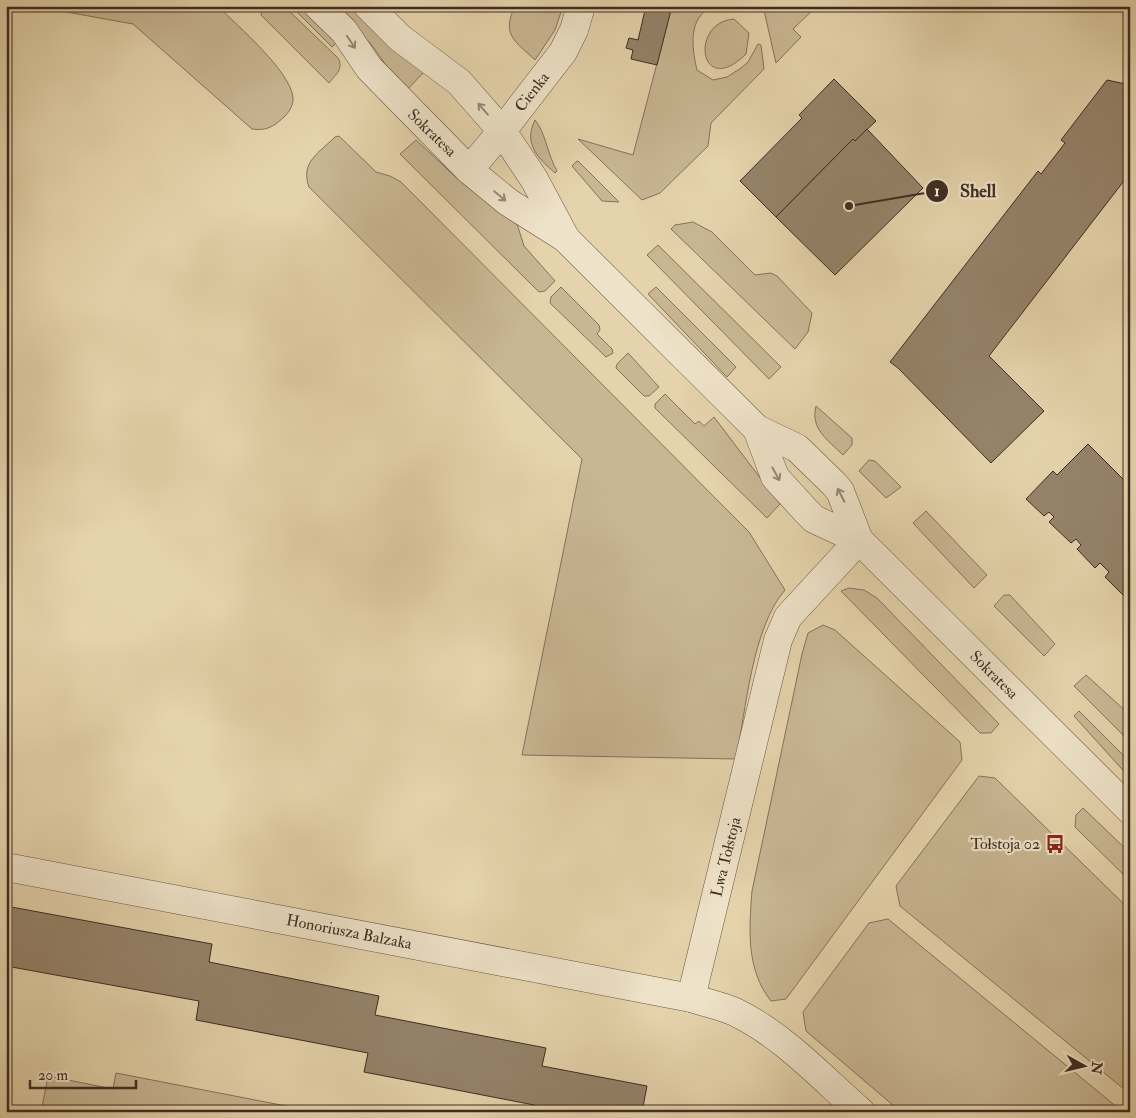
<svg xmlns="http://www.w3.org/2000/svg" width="1136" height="1118" font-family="'IM FELL Double Pica',serif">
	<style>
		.green { fill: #c9b794; stroke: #84725c }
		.building { fill: #95836a; stroke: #3e2c23 }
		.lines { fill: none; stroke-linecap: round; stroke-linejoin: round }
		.minor-casing { stroke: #685645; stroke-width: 29 }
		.minor { stroke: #eee2c8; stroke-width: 28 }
		.oneway { stroke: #968776 }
		.labels { text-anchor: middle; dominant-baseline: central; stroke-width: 4.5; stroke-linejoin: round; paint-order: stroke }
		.street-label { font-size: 16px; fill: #3e2c23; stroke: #eee2c8 }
		.poi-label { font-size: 16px; fill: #3e2c23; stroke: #eee2c8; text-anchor: end }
		.leader { fill: none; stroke: #3e2c23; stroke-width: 2 }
		.callout-dot { fill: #3e2c23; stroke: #eee2c8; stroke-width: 2 }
		.mark-label { font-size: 15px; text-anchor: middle; font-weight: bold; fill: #fff }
		.callout-label { font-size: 18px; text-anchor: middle; font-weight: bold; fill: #3e2c23; stroke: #eee2c8; stroke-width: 4.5; stroke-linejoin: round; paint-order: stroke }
	</style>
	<rect width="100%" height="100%" fill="#e5d3ab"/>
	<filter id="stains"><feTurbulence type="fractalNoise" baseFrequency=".004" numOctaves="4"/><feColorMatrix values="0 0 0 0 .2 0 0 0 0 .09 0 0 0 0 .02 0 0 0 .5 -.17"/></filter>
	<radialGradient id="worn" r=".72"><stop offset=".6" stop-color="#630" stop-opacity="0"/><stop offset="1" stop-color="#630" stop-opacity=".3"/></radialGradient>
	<g class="green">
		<path d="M33,6H218C237,26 291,71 293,98C293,107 289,112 283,118C273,127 266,131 252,129L133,24Z"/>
		<path d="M262,6H284L338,58C344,69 336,74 329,83L261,15Z"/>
		<polygon points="291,6 302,6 337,42 332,47"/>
		<polygon points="334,6 359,6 425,71 405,92 371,44"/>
		<path d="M515,6H563L555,30L535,60C515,41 501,35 515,6Z"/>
		<path d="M672,6H713C687,18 692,48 697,70L713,80L727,77L741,68L748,62L758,44L761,45L764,69L711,123L708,146L660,193L642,200L578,139L633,155Z"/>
		<polygon points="763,6 817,6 793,29 801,37 776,63"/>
		<path d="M734,19L749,33L746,54C699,100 689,22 734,19Z"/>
		<path d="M535,120C545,131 548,156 557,171L555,173C538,158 523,144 535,120Z"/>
		<path d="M339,136L376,172L390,176L401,182L749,532L785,590C752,628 746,710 736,759L522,755L582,459L309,187C300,162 319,153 335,137Z"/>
		<polygon points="416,140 461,182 517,224 524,246 555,281 545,291 539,292 400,154"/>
		<polygon points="577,161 578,161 619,202 602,201 572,166"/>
		<polygon points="693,222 712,232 755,275 771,273 777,276 812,313 808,332 795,349 671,229 675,225"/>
		<polygon points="658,245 781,367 769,379 647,255"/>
		<polygon points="561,287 599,325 600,330 597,334 612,349 613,353 606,357 550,303 551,297"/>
		<polygon points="656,287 736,367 727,377 648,294"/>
		<polygon points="628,353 659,387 649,396 644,396 616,368 617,364"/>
		<polygon points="665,394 695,424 699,421 704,426 714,417 780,504 767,518 655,408 655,404"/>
		<path d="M816,406L852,438V445L843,455C828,440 810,429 816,406Z"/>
		<polygon points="869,460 875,461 901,487 886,498 859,471"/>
		<polygon points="926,511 987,575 974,588 913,523"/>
		<polygon points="849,588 864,590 877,598 999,724 991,733 980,733 841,591"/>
		<polygon points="1004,595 1010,595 1055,644 1044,656 994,606"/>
		<path d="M823,625L835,630L960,742L962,760L786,999L771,1001C746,970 749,929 752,891L802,654L808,633Z"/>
		<polygon points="1086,675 1130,715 1130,742 1074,686"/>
		<polygon points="1079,711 1130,762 1130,778 1074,716"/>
		<polygon points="979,776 995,778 1130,910 1130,1094 900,906 896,886"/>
		<polygon points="1083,808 1130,853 1130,881 1075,827 1076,815"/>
		<polygon points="888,919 1123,1112 901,1112 806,1031 803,1012 869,923"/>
		<polygon points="116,1073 317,1112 41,1112 48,1076 113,1089"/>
	</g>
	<g class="building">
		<polygon points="646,6 672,6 657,65 631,59 633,50 626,48 629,38 638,40"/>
		<polygon points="834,79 876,121 855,141 853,139 776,217 740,181 802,118 799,115"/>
		<polygon points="1107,80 1130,85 1130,173 989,356 1044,411 991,463 898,368 890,362 1038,171 1041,174 1065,143 1061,140"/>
		<polygon points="867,129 923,188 835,275 776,217 853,139 855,141"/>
		<polygon points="1088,444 1130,486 1130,602 1105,577 1109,572 1100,563 1095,568 1077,549 1081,545 1076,539 1071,543 1049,522 1054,517 1049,512 1044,516 1026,499 1053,471 1057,475"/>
		<polygon points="6,906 212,944 209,962 379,996 375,1015 546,1048 542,1066 647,1086 642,1112 533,1112 534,1105 364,1072 368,1053 196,1020 199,1001 6,966"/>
	</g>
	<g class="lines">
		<g class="minor-casing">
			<g id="minor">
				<polyline points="318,6 344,31 369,68 469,170 508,202 565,238 757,429 797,448 833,483 840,491 859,540"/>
				<polyline points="368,6 400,38 459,82 502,131 534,179 565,237"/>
				<polyline points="469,170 502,131 563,52 574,30 581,6"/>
				<polyline points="757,429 775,477 806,511 814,519 859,540 1130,810"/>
				<path d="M6,867L691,998C706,1003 722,1006 735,1012C783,1035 821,1077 861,1112"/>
				<polyline points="691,998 778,640 788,617 859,540"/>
			</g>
		</g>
		<use href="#minor" class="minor"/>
	</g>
	<defs><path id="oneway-shaft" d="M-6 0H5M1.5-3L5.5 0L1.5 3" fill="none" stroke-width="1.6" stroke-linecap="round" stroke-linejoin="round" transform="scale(1.25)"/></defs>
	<g class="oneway">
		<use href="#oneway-shaft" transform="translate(351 42) rotate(56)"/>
		<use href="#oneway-shaft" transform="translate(483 109) rotate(-131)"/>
		<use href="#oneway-shaft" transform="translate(500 196) rotate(40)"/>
		<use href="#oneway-shaft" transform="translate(776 474) rotate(61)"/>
		<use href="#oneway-shaft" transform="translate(841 495) rotate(-117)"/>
	</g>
	<defs>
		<g id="bus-bare" transform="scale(1.5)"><path d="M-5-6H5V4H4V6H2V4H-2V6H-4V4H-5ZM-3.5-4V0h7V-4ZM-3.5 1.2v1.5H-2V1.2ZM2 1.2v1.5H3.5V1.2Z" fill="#8f2418" stroke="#eee2c8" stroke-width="2.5" paint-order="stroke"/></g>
	</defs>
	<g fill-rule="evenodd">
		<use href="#bus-bare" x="1055" y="844"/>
	</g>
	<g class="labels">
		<g class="street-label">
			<text transform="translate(532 92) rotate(-52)">Cienka</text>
			<text transform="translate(432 133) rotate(44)">Sokratesa</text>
			<text transform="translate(994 675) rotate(45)">Sokratesa</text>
			<text transform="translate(726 857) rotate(-76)">Lwa Tołstoja</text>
			<text transform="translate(349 932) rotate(11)">Honoriusza Balzaka</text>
		</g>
		<g class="poi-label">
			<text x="1040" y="844">Tołstoja 02</text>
		</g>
	</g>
	<path class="leader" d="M849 206L937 191"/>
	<g class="callout-dot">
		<circle cx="849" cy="206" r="5"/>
		<circle cx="937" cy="191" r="12"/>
	</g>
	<g class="mark-label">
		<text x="937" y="196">1</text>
	</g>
	<g class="callout-label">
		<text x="978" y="197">Shell</text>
	</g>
	<rect width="1136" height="1118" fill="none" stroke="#e5d3ab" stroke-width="25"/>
	<rect x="8" y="8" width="1121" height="1103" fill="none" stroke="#3e2c23" stroke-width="2.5"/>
	<rect x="12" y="12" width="1111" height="1093" fill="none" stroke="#3e2c23"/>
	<g transform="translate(1084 1066) rotate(98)" stroke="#eee2c8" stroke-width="4" paint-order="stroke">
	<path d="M0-4L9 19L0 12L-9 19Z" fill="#3e2c23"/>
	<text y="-8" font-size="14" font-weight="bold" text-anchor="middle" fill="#3e2c23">N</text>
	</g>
	<path d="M30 1080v8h106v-8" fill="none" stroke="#3e2c23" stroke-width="2.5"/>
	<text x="38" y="1080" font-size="15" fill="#3e2c23" stroke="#eee2c8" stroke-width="4" paint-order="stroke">20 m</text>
	<rect width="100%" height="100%" filter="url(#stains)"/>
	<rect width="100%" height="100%" fill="url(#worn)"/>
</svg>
